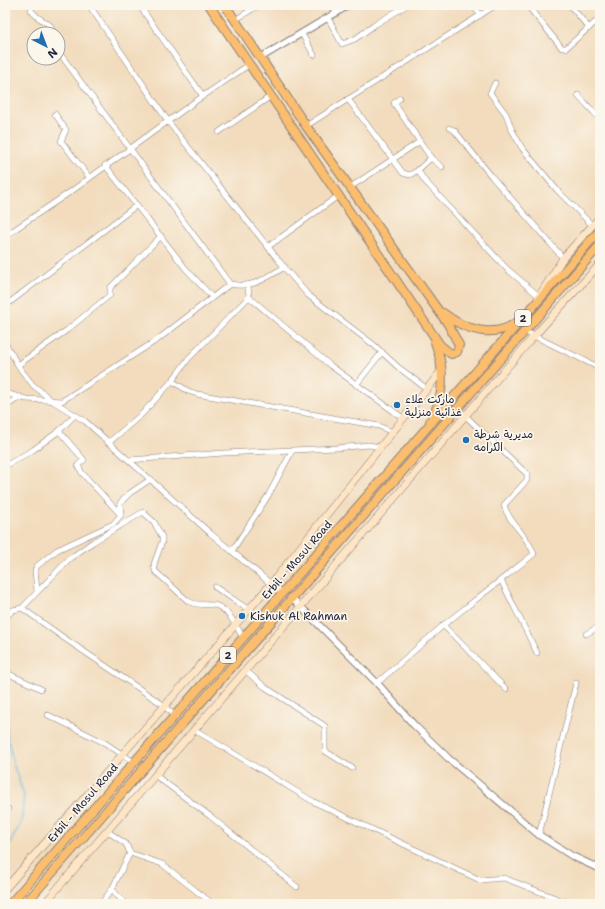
<svg xmlns="http://www.w3.org/2000/svg" width="605" height="909" font-family="'Shantell Sans','Playpen Sans Arabic',sans-serif">
	<style>
		.lines { fill: none; stroke-linecap: round; stroke-linejoin: round }
		.stream { stroke: #63b7df; stroke-width: 1.5 }
		.minor-casing { stroke: #8a7f7c; stroke-width: 6 }
		.tertiary-casing { stroke: #8a7f7c; stroke-width: 8 }
		.secondary-casing { stroke: #8a7f7c; stroke-width: 8 }
		.primary-casing { stroke: #8a7f7c; stroke-width: 10 }
		.trunk-casing { stroke: #8a7f7c; stroke-width: 10 }
		.minor { stroke: #fff; stroke-width: 5 }
		.tertiary { stroke: #fff; stroke-width: 6 }
		.secondary { stroke: #fde5c5; stroke-width: 7 }
		.primary { stroke: #fbbe6e; stroke-width: 8 }
		.trunk { stroke: #fbbe6e; stroke-width: 8 }
		.poi-dot { fill: #1f6fb2; stroke: #fbf7ec; stroke-width: 1.5 }
		.labels { text-anchor: middle; dominant-baseline: central; stroke-width: 3.5; stroke-linejoin: round; paint-order: stroke }
		.shield { fill: #fbf7ec; stroke: #636270; stroke-width: 1 }
		.shield-label { font-size: 10px; font-weight: bold; fill: #22223b }
		.poi-label { font-size: 11px; fill: #22223b; stroke: #fbf7ec; text-anchor: start }
		.street-label { font-size: 11px; fill: #22223b; stroke: #fbf7ec }
	</style>
	<rect width="100%" height="100%" fill="#fbf7ec"/>
	<filter id="ink" filterUnits="userSpaceOnUse"><feTurbulence type="fractalNoise" baseFrequency=".025" numOctaves="2"/><feDisplacementMap in="SourceGraphic" scale="8" xChannelSelector="R" yChannelSelector="G"/><feConvolveMatrix kernelMatrix="1 2 1 2 8 2 1 2 1" color-interpolation-filters="sRGB"/></filter>
	<filter id="wash" filterUnits="userSpaceOnUse"><feTurbulence type="fractalNoise" baseFrequency=".012" numOctaves="4" result="noise"/><feDisplacementMap in="SourceGraphic" scale="16" xChannelSelector="R" yChannelSelector="G"/><feGaussianBlur stdDeviation="0.9" result="paint"/><feColorMatrix in="noise" values="0 0 0 0 0 0 0 0 0 0 0 0 0 0 0 0 0 1.4 0 .05"/><feComposite in="paint" operator="in"/></filter>
	<g filter="url(#wash)">
		<rect width="100%" height="100%" fill="#f2dcbd"/>
		<g class="lines">
			<polyline class="stream" points="5,710 7,735 13,764 24,795 21,823 5,852"/>
		</g>
	</g>
	<g filter="url(#ink)">
		<g class="lines">
			<g class="minor-casing">
				<g id="minor">
					<polyline points="89,5 170,124 288,272 308,295 374,345 398,367 427,389"/>
					<polyline points="139,5 203,96"/>
					<polyline points="332,5 337,13"/>
					<polyline points="472,5 481,15"/>
					<polyline points="527,5 562,48 566,48 600,18"/>
					<polyline points="570,5 589,28"/>
					<path d="M31,10C36,18 43,20 51,26L52,34"/>
					<polyline points="328,18 342,44 355,39 376,24 407,5"/>
					<polyline points="235,20 259,5"/>
					<polyline points="302,34 314,55"/>
					<path d="M58,51L230,284C254,289 264,278 285,267"/>
					<polyline points="495,83 490,93 506,114 512,130 522,148 557,190 593,226"/>
					<polyline points="578,95 600,119"/>
					<polyline points="400,98 394,103 431,158 442,167"/>
					<polyline points="348,99 403,173 410,175 418,170 424,180 507,269 539,296"/>
					<polyline points="55,114 66,130 61,141 89,177"/>
					<polyline points="306,126 496,5"/>
					<polyline points="449,128 454,130 492,177 563,258"/>
					<polyline points="219,132 271,96"/>
					<polyline points="105,165 186,269 212,297"/>
					<polyline points="418,170 431,158"/>
					<polyline points="349,188 419,142"/>
					<polyline points="5,236 73,190 193,103 250,64"/>
					<polyline points="269,246 338,196"/>
					<polyline points="248,285 249,297 331,366 403,418"/>
					<polyline points="249,297 189,358 172,381 188,391 197,394 379,426 392,432"/>
					<polyline points="5,306 137,205"/>
					<polyline points="524,331 600,368"/>
					<polyline points="5,343 21,370 33,385 51,400 85,421 210,533 282,593"/>
					<polyline points="18,365 67,330 110,295 110,288 161,236"/>
					<polyline points="356,385 382,352"/>
					<polyline points="5,393 26,399 62,401 157,340 230,284"/>
					<polyline points="5,407 20,397"/>
					<polyline points="75,415 59,431 84,460 78,465 82,473 121,515"/>
					<polyline points="108,443 142,414 172,381"/>
					<polyline points="129,460 224,453 336,448 369,445 380,447"/>
					<polyline points="5,466 33,450 59,431"/>
					<polyline points="232,551 268,496 292,451"/>
					<polyline points="501,580 537,653"/>
					<polyline points="215,587 261,618"/>
					<polyline points="37,591 35,570 37,566 57,550 113,524 121,515 120,503 130,493 151,479"/>
					<polyline points="22,608 64,638 162,704 174,715"/>
					<path d="M5,618L13,610L22,608L69,559L93,542L143,512L154,522L162,537V542L154,564L155,571L188,601C197,606 204,604 214,605C227,607 237,627 243,638"/>
					<polyline points="443,625 506,689"/>
					<polyline points="586,634 600,626"/>
					<polyline points="5,639 7,669 9,674 41,689"/>
					<polyline points="246,671 265,687 325,726 325,751 352,768"/>
					<path d="M377,683L446,623L534,554C528,535 509,524 504,505L527,480V474L457,408"/>
					<polyline points="48,715 105,743 134,762"/>
					<polyline points="195,730 314,802 480,880 504,878 571,904"/>
					<polyline points="156,776 210,816 297,887"/>
					<polyline points="5,809 8,809"/>
					<polyline points="107,831 126,844 130,853 162,864 213,904"/>
					<polyline points="539,835 576,683"/>
					<polyline points="112,889 125,904"/>
					<polyline points="101,904 112,889 130,853"/>
				</g>
			</g>
			<g class="tertiary-casing">
				<g id="tertiary">
					<polyline points="260,58 349,5"/>
					<polyline points="291,597 377,683 414,725 448,758 539,835 572,856 600,869"/>
				</g>
			</g>
			<g class="secondary-casing">
				<g id="secondary">
					<polyline points="538,298 563,258 600,217"/>
					<polyline points="5,889 271,584 442,370"/>
					<polyline points="44,904 535,335 600,264"/>
				</g>
			</g>
			<g class="primary-casing">
				<g id="primary">
					<polyline points="209,5 440,345 451,354 457,352 459,345 448,324 306,126 225,5"/>
					<path d="M443,313C465,330 495,340 518,321"/>
					<path d="M430,422C445,396 445,369 435,342"/>
				</g>
			</g>
			<g class="trunk-casing">
				<g id="trunk">
					<polyline points="10,904 600,230"/>
					<polyline points="25,904 600,245"/>
				</g>
			</g>
			<use href="#minor" class="minor"/>
			<use href="#tertiary" class="tertiary"/>
			<use href="#secondary" class="secondary"/>
			<use href="#primary" class="primary"/>
			<use href="#trunk" class="trunk"/>
		</g>
	</g>
	<g class="poi-dot">
		<circle cx="397" cy="405" r="4"/>
		<circle cx="466" cy="440" r="4"/>
		<circle cx="242" cy="616" r="4"/>
	</g>
	<g class="labels">
		<g class="shield">
			<rect x="515" y="310" width="16" height="16" rx="3"/>
			<rect x="220" y="647" width="16" height="16" rx="3"/>
		</g>
		<g class="shield-label">
			<text x="523" y="318">2</text>
			<text x="228" y="655">2</text>
		</g>
		<g class="poi-label">
			<text x="405" y="399">ماركت علاء<tspan x="405" dy="13">غذائية منزلية</tspan></text>
			<text x="474" y="434">مديرية شرطة<tspan x="474" dy="13">الكرامه</tspan></text>
			<text x="250" y="616">Kishuk Al Rahman</text>
		</g>
		<g class="street-label">
			<text transform="translate(297 560) rotate(-49)">Erbil - Mosul Road</text>
			<text transform="translate(83 803) rotate(-49)">Erbil - Mosul Road</text>
		</g>
	</g>
	<rect width="605" height="909" fill="none" stroke="#fbf7ec" stroke-width="20"/>
	<g transform="translate(46 46) rotate(138)"><circle r="19" fill="#fbf7ec" stroke="#a4a2a5"/>
	<path d="M0-3L7 15L0 10L-7 15Z" fill="#1f6fb2"/>
	<text y="-6" font-size="11" font-weight="bold" text-anchor="middle" fill="#22223b">N</text>
	</g>
</svg>
